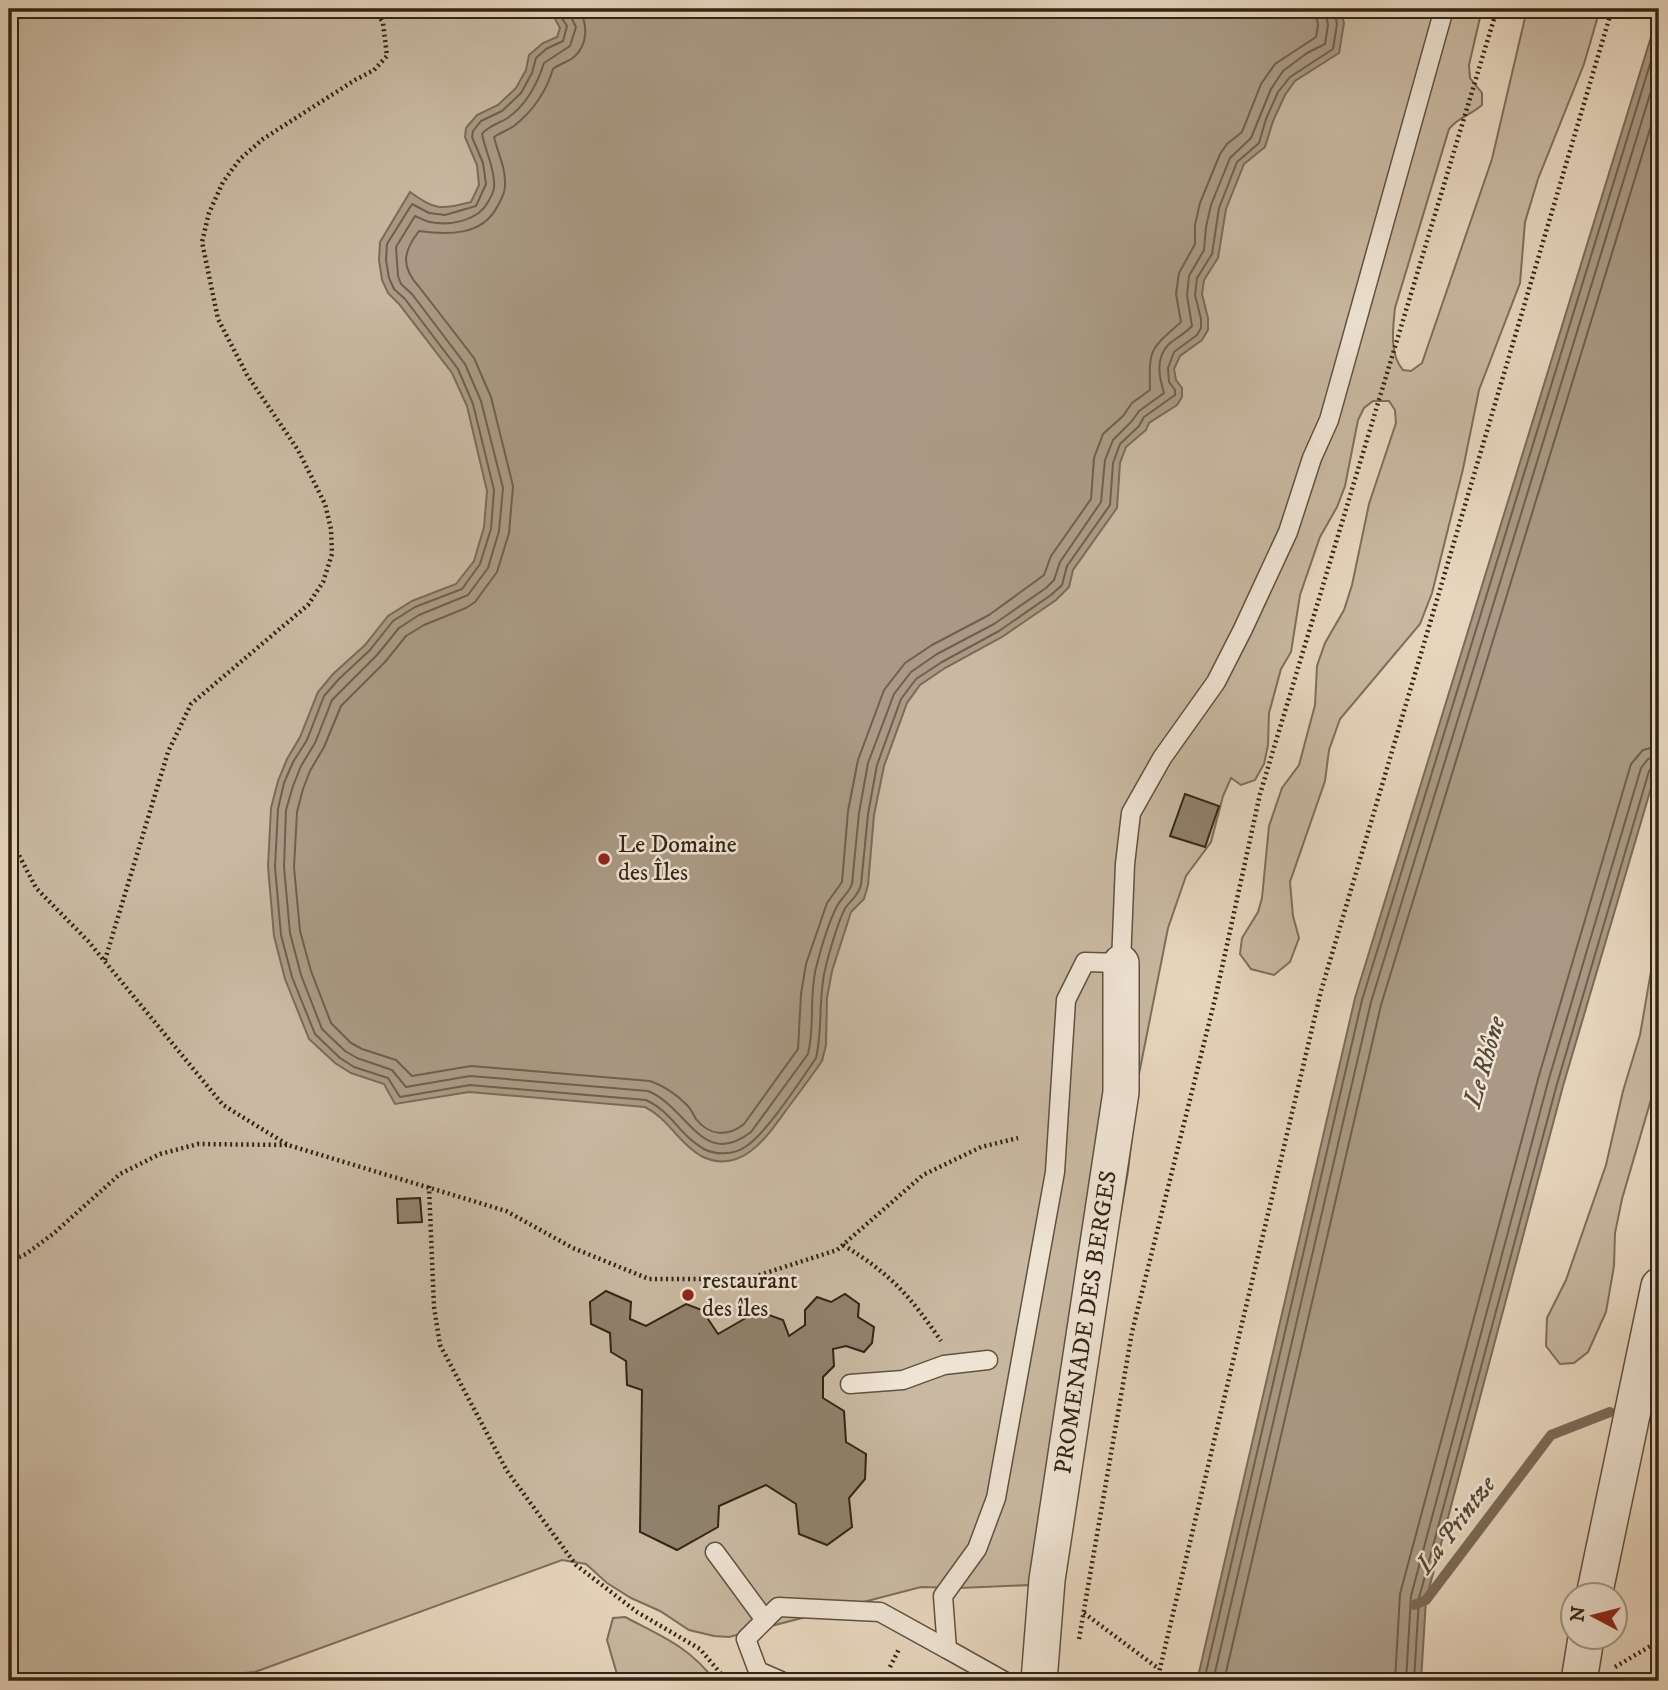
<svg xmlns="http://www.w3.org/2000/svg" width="1668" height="1690" font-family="'IM FELL DW Pica',serif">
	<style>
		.green { fill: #c9b9a2; stroke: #7d6f5c; stroke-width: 2 }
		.water { fill: #aa9a85; stroke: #7a6b58; stroke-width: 2 }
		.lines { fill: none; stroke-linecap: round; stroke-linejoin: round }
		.shore { stroke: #6e604d; stroke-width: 2 }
		.stream { stroke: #7a6b58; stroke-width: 10 }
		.building { fill: #90826d; stroke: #312515; stroke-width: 2 }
		.service-casing { stroke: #5f5240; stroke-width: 21 }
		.minor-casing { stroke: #5f5240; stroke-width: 38 }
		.path { stroke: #312515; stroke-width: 4.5; stroke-dasharray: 2 3.5; stroke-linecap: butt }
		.service { stroke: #f0e5d5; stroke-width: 18 }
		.minor { stroke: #f0e5d5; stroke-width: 35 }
		.poi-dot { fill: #8f2418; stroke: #f0e5d5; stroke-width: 2.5 }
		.labels { text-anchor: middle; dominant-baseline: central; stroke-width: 5; stroke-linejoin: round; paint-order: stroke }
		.poi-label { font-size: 24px; fill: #312515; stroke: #f0e5d5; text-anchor: start }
		.street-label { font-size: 24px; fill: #312515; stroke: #f0e5d5 }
		.water-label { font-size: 26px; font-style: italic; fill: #554837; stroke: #f0e5d5 }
	</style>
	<rect width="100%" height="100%" fill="#e8d7bf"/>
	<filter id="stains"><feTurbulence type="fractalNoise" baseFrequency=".00286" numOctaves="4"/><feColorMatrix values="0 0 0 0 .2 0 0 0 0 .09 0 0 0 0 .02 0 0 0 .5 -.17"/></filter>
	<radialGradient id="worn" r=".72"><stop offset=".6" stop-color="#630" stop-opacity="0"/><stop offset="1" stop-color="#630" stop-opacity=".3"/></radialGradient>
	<g class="green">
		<path d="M9,9H1482L1469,65L1470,78L1482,93V105C1471,115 1458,117 1449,129L1395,308C1393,328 1389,354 1403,370L1411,371L1422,363L1492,159L1527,9H1600L1584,64L1538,179L1525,222L1520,283L1479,390L1463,469L1432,593L1420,624L1340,719L1329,750L1325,781L1290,882L1293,916L1299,938L1290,962L1274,975L1251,969L1240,954L1242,938L1258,912L1262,898L1269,826L1282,788L1299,765L1315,705L1317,666L1325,643L1344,610L1352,585L1369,504L1396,423L1395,410L1389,401H1373L1364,408L1358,420L1345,486L1337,507L1320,537L1300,595L1291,652L1281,669L1269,713L1268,745L1264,764L1255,780L1241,785L1231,778L1223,796L1211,842L1186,876L1168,928L1139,1074L1128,1171L1055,1584L959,1588L921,1587L729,1637L714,1636L689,1630L660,1611L631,1598L607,1583L586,1564L562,1560L255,1672L159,1681H9Z"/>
		<polygon points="1659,925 1659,1072 1622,1199 1615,1233 1614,1266 1606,1312 1588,1352 1574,1363 1560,1364 1546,1346 1547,1318 1566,1280 1606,1165 1623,1091 1640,1035"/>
		<path d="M1659,1398V1458C1649,1438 1655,1419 1659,1398Z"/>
		<path d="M625,1617C661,1636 690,1647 715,1681H619L607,1640L613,1618Z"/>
	</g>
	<g class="water">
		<path d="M532,9H1340L1344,23L1339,53L1295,81L1285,95L1273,121L1265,147L1244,164L1226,209L1218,258L1204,280L1202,294L1208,318V330L1202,340L1180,356L1174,369L1176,380L1182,388V397L1177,405L1149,423L1146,430L1126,447L1120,463L1117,508L1073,570L1069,587L1056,600L1002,637L945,668L920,685L907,703L884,766L874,815L868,885L864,899L851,912L832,971L827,998L826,1045L822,1061C811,1077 799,1093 787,1109C767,1137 741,1176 701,1156C678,1143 669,1119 645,1107L469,1092L395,1104L384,1084L351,1073L335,1063L309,1039L285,979L274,936L268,867L271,808L278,781L287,759L300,737L318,692L333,674L365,645L388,616L412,601L456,584L474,561L484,527L487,491L467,406L452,373L399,304L388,293L382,280L379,260L380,242L410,192C436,210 439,210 471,202L479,185L477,165L465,137L466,128L477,115L498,105L516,88L526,70L529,55L543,43L557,37L560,28L553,15Z"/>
		<polygon points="1659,11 1659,761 1563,1086 1426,1600 1421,1681 1197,1681 1355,998"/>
	</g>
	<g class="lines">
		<g class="shore">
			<path d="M556,9L567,26L563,41L546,49L536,58L532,73L521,93L502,111L481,121L473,131L472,137L483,163L486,184L476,206L445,215L429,213L412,204L387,244L386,260L389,278L394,289L405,299L458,369L473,404L494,490L491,529L480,564L462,589L415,607L393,621L370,650L339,679L324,696L307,740L293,762L284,783L278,809L275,867L281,935L292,977L315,1034L340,1058L354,1067L388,1078L400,1097L470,1085L646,1100C671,1111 680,1136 704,1149C715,1155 734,1155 745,1147C766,1134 801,1080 816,1058C823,1029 818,999 825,970C828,956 839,918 846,907C852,899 858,896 861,885L868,814L877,765L901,699L916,679L942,662L999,631L1051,595L1062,585L1067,566L1110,505L1113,463L1120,444L1139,426L1144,417L1175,395V390L1169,382L1168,368L1174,352L1197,335L1201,328V319L1195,295L1197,278L1212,254L1219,208L1237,162L1259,143L1266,119L1278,92L1290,77L1333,49L1337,24L1334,9"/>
			<path d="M567,9L576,27L570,46L544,63C537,85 526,106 506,119C497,124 488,126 482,134C485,150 493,164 494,181C495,190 492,195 488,202C478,221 450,226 430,222C424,221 420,218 415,216L396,247L398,276L401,284L412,294L465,364L481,401L503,488L499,531L488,568L468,595L419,615L399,628L377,655L332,700L315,743L301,766L293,786L286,810L284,867L290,933L301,975L322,1029L345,1051L357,1058L392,1070L406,1087L470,1076L648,1091C688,1107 702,1170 751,1132L808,1054C815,1026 809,996 816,968C821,948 828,924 837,906C842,897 849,893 852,884L859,813L868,763L894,694L911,672L937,654L994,624L1046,588L1054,580L1060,562L1101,502L1105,460L1113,440L1132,421L1139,411L1164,393C1159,377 1155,358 1169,344C1176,338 1186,333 1192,326L1187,295L1189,276L1204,250L1206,227L1211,205L1230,158L1251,138L1271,89L1283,71L1307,53L1325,44L1328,25L1325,9"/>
			<path d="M579,9C588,24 588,45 574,57C568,62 559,64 553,69C546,92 533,111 514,126C508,130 500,133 494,137C498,154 506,168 505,186C505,194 501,200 497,207C482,236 447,235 419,231C402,253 401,267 420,288L474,358L491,397L513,486L509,533L497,572L475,602L466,608L424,625L406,636L385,662L341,706L324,747L310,771L303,789L297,812L294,867L300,931L311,971L331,1023L351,1043L362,1049L396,1060L412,1076L471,1066L650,1081C665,1086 676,1094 687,1105C691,1109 693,1114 696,1119C709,1136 728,1137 744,1124L798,1049L801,994L806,964L827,903L842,882L848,811L858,760L884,690L905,663L932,645L989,615L1044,575L1051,556L1091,499L1094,458L1103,434L1123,416L1132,403L1150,390C1149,347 1150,350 1181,322L1176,294L1179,273L1195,244V225L1200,203L1220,154L1227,144L1242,132L1261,84L1275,64L1316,37L1318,25L1315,9"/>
			<polyline points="1204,1681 1362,1000 1659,35"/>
			<polyline points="1213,1681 1371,1002 1659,65"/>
			<polyline points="1224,1681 1381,1005 1659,100"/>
			<polyline points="1395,1681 1400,1594 1538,1079 1631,764 1643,750 1659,746"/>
			<polyline points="1406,1681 1411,1596 1548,1082 1641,768 1648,759 1659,756"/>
			<polyline points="1414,1681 1419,1598 1557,1084 1649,771 1653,766 1659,765"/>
		</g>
		<g class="stream">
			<polyline points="1647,1411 1659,1410"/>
			<polyline points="1414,1605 1426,1600 1551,1435 1610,1412"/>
		</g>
	</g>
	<g class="building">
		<polygon points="1185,794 1219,806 1205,847 1170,836"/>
		<polygon points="420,1198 422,1222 398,1223 397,1199"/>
		<polygon points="606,1291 631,1302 630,1319 646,1326 686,1304 702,1310 718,1334 758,1311 783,1320 789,1336 805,1325 805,1310 817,1297 831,1302 845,1294 859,1304 858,1317 874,1327 872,1343 864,1352 846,1346 833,1349 834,1366 823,1377 823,1398 844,1411 846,1442 866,1454 865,1479 849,1498 852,1527 827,1545 799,1534 796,1504 766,1485 719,1506 718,1527 677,1550 640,1532 642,1390 627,1385 626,1361 611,1352 610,1333 591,1324 590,1302"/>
	</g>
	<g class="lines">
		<g class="service-casing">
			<g id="service">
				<polyline points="850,1384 903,1380 944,1365 988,1360"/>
				<polyline points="715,1552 765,1620"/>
				<polyline points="781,1681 758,1671 746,1639 778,1607 880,1612 947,1649"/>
				<polyline points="1004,1681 947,1649 943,1596 977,1549 996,1498 1055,1172 1066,1000 1085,962 1121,963 1125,864 1131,813 1162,758 1216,682 1243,629 1288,532 1312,458 1329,420 1444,9"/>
			</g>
		</g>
		<g class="minor-casing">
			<g id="minor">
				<polyline points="1594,1596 1659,1286"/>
				<path id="s1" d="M1039,1681L1047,1580L1121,1092V963"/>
				<polyline points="1579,1681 1586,1638"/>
			</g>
		</g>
		<g class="path">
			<polyline points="9,836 36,888 88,941 223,1105 288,1145 506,1211 573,1248 649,1279 747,1279 837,1250 923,1175 981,1147 1018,1138"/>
			<polyline points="105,960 168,752 191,704 308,605 323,582 332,554 331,529 325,504 298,450 247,375 218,319 202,242 209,213 223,182 240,159 263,139 355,80 374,70 387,56 383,23 375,9"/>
			<polyline points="429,1186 434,1307 440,1345 507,1471 576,1565 637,1612 700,1649 727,1681"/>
			<path d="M843,1245C891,1274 910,1296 941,1341"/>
			<polyline points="9,1262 26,1254 53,1234 120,1174 160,1154 198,1144 287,1145"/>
			<polyline points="1084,1613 1159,1669"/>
			<polyline points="1079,1639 1132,1332 1216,995 1260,794 1497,9"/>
			<polyline points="890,1667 899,1649"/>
			<polyline points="1615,1667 1659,1641"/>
			<polyline points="1157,1681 1321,991 1612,9"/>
		</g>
		<use href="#service" class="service"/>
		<use href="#minor" class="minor"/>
	</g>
	<g class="poi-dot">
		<circle cx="604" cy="859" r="7"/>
		<circle cx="688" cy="1295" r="7"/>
	</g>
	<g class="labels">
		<g class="poi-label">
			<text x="618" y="845">Le Domaine<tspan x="618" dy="28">des Îles</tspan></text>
			<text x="702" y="1281">restaurant<tspan x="702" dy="28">des îles</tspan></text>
		</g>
		<g class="street-label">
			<text stroke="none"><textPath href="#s1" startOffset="362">PROMENADE DES BERGES</textPath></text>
		</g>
		<g class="water-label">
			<text transform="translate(1485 1062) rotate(-74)">Le Rhône</text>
			<text transform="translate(1456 1525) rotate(-53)">La Printze</text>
		</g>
	</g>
	<rect width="1668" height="1690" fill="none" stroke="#e8d7bf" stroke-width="35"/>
	<rect x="10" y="10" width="1647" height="1669" fill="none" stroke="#312515" stroke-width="3.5"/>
	<rect x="18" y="18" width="1633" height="1655" fill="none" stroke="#312515" stroke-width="2"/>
	<g transform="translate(1594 1616) rotate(277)"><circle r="33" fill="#f0e5d5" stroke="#a49888" stroke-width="2"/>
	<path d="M0-5L12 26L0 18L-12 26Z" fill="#8f2418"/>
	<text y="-10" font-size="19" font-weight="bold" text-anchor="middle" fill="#312515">N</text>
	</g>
	<rect width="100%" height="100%" filter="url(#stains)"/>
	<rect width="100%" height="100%" fill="url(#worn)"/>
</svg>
